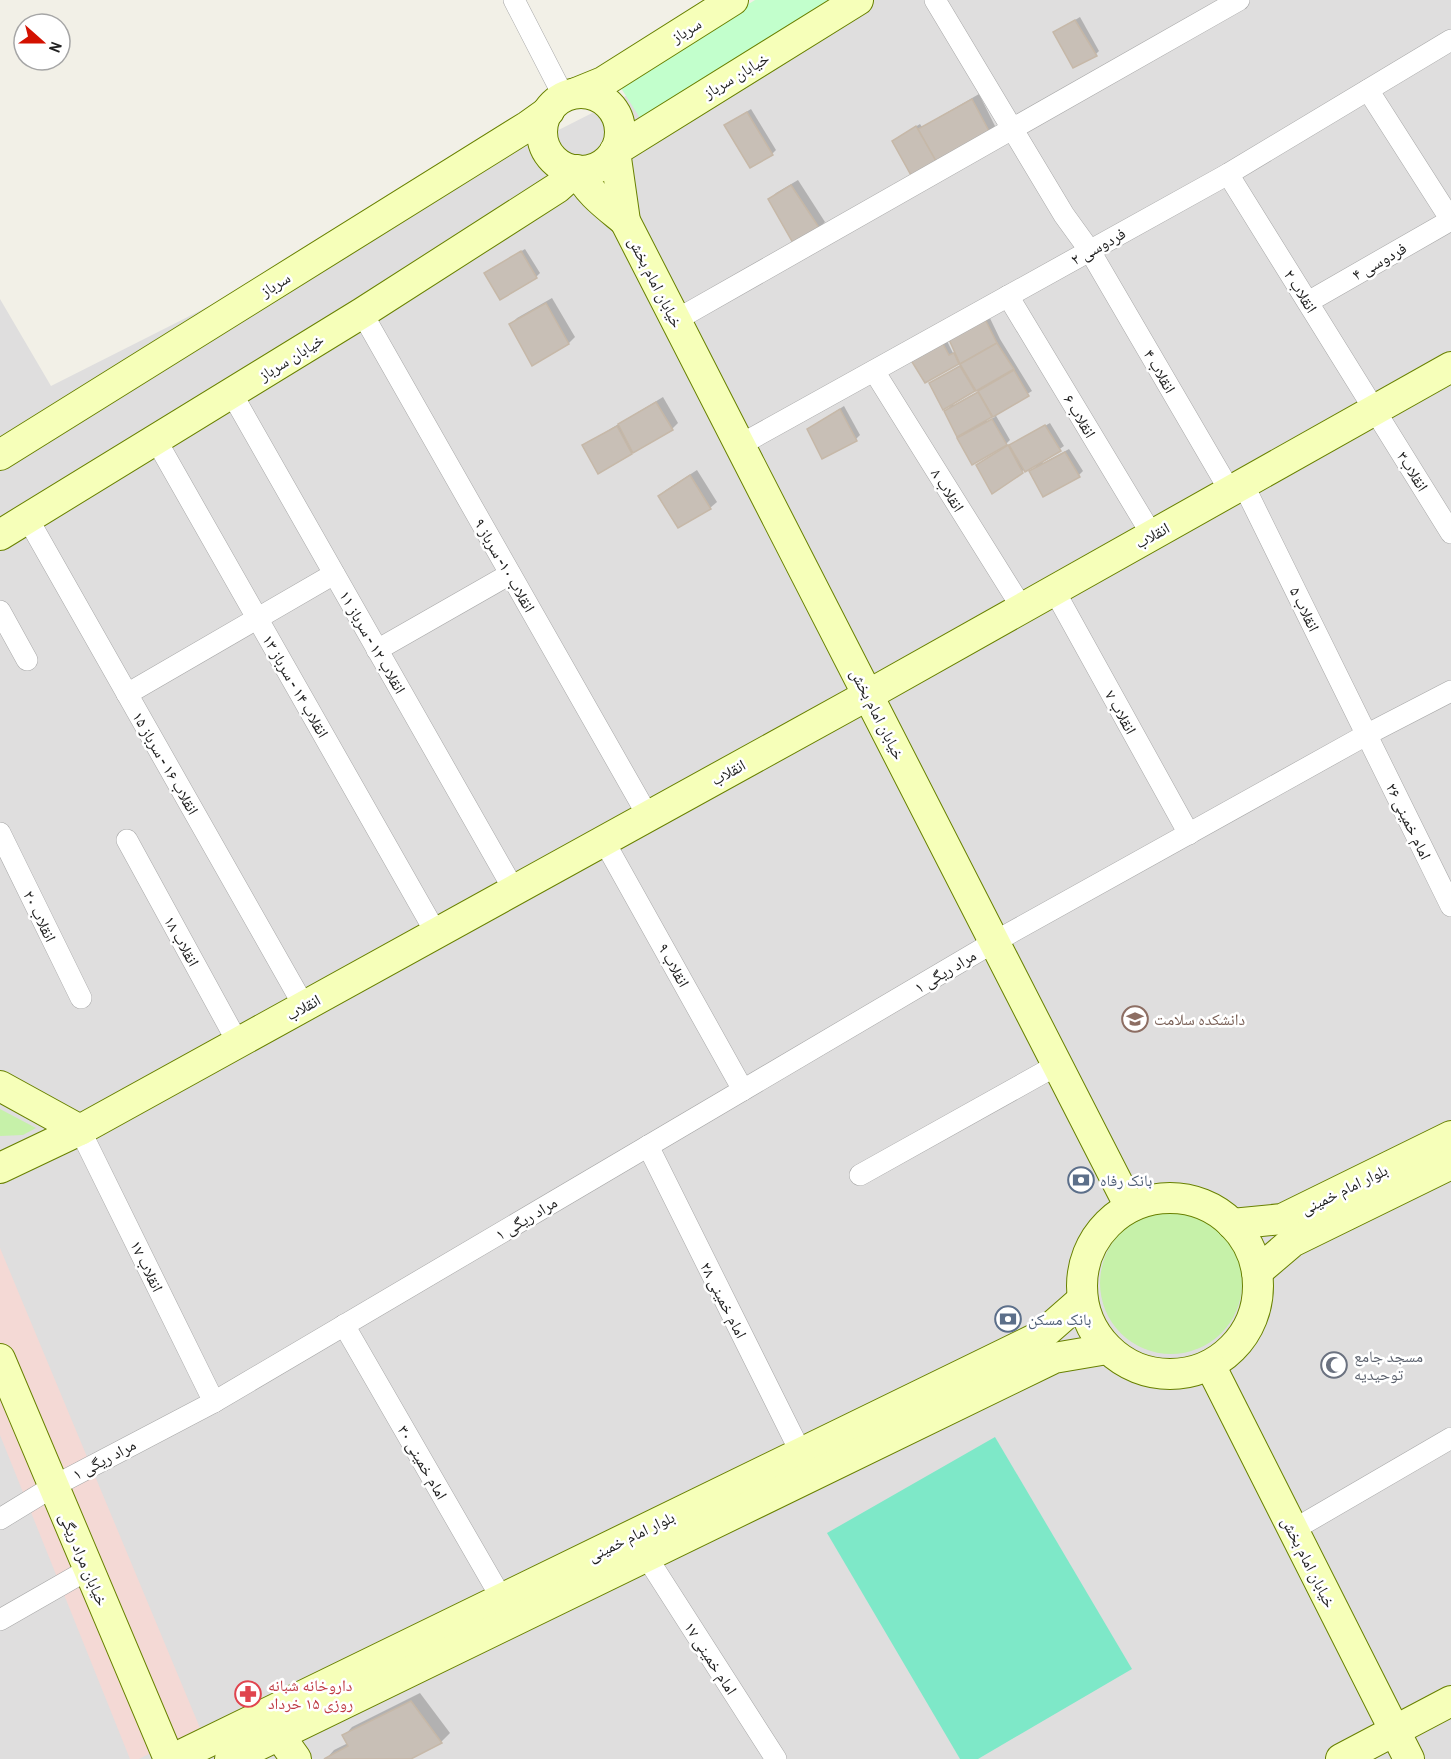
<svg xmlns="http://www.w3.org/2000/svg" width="1451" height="1759" font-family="'Archivo Narrow','Noto Naskh Arabic',sans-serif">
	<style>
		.residential { fill: #dfdede }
		.commercial { fill: #f4d9d5 }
		.grass { fill: #c6f1a9 }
		.park { fill: #c2ffcc }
		.pitch { fill: #7ee8c8 }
		.shadow { fill: #0003; fill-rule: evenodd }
		.building { fill: #c8bfb6; stroke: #c6b8a8; stroke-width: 1.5 }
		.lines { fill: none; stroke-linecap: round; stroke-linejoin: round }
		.street-casing { stroke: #a8a8a8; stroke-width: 22 }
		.secondary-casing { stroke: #688100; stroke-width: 32 }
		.street { stroke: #fff; stroke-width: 21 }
		.secondary { stroke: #f6ffb9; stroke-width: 30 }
		.labels { text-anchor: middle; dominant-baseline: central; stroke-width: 5; stroke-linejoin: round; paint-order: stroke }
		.street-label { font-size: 16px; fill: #212121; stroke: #fff }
		.education-label { font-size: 16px; fill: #785e54; stroke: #fff; text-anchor: start }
		.service-label { font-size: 16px; fill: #4e5e75; stroke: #fff; text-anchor: start }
		.worship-label { font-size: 16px; fill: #5b616d; stroke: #fff; text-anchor: start }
		.health-label { font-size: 16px; fill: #be3a42; stroke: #fff; text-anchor: start }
	</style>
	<rect width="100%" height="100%" fill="#f2f0e7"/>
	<polygon class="residential" points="816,0 1451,0 1451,1759 0,1759 0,299 51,386"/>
	<polygon class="commercial" points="0,1248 200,1728 139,1759 130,1759 0,1435"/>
	<g class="grass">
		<polygon points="0,1109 36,1128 23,1135 0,1136"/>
		<circle cx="1171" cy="1283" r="71"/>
	</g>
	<polygon class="park" points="755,0 831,0 640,118 619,85"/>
	<polygon class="pitch" points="995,1437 1132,1669 978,1759 960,1759 827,1533"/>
	<g class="shadow">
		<polygon points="1080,17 1099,51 1096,54 1055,32"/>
		<polygon points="979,94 995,126 989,132 936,162 893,141 920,124 922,127"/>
		<polygon points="751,109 776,150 772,154 725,125"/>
		<polygon points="798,180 825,222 819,228 770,199 776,193"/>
		<polygon points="525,249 540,273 536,277 490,270"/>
		<polygon points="552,298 575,337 569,343 533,364 510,325 517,318"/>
		<path d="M987,312L1000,339L1032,391L995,414L1010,440L1006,444L959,439L967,430L945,411L953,404L954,405L979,391L977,387L974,390L931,383L962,364L960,360L925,381L945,337L953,353L956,351ZM993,414L995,417L987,421H986Z"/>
		<polygon points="663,397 678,423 672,429 631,453 584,445"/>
		<polygon points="844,406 860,435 856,439 813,426"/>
		<polygon points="1050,423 1064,446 1042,461 1043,463 1069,449 1083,471 1079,475 1044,495 1031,471 1038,464 1022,471 978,465"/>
		<polygon points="697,470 717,502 710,508 678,526 659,496 666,490"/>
		<polygon points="420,1693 450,1733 441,1742 407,1759 326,1759 334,1750 348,1743 344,1736 352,1727"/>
	</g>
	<g class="building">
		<polygon points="1075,20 1097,56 1073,68 1053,32"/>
		<polygon points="972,99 990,133 937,163 918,129"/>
		<polygon points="747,112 773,155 750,168 724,125"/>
		<polygon points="916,126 937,163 912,177 892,141"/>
		<polygon points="791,185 820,229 793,243 768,199"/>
		<polygon points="521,251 537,278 500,300 484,273"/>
		<polygon points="546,303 569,344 532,366 509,324"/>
		<polygon points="983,315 997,343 960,364 947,335"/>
		<polygon points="941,340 949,355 954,353 959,364 925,383 909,357"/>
		<polygon points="997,343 1014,369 976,391 960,364"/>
		<polygon points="960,366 975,391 943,410 929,383"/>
		<polygon points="1014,370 1029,396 993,417 978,391"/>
		<polygon points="978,392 992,417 957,437 944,411"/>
		<polygon points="656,402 673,430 633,453 618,424"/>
		<polygon points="840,409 857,441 822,459 807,429"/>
		<polygon points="992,419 1007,445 972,465 957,438"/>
		<polygon points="1045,425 1061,451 1025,472 1009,445"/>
		<polygon points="617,426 632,454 598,474 582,445"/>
		<polygon points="1008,445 1023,473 992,494 976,465"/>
		<polygon points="1065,452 1080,477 1043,497 1029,471"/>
		<polygon points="690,475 711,509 678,528 658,496"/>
		<polygon points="411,1701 442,1743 411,1759 324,1759 348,1746 342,1735"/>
	</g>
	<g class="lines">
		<g class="street-casing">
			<g id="street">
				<polyline points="514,0 564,97"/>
				<polyline points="935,0 1064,215 1090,251 1230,491"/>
				<polyline points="1368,90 1451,220"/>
				<polyline points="1228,174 1451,533"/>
				<polyline points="1008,296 1152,535"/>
				<polyline points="1308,302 1451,220"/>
				<polyline points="362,313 648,816"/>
				<polyline points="676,320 1239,0"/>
				<polyline points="874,371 1022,608"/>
				<polyline points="232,394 514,890"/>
				<polyline points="156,440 436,933"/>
				<polyline points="740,445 1228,174 1451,40"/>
				<polyline points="1243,484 1451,906"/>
				<polyline points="28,519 304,1006"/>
				<polyline points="1054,590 1189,834"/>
				<polyline points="0,611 27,660"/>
				<polyline points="377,650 510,574"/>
				<polyline points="127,694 334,574"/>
				<polyline points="0,833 81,998"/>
				<polyline points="127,840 238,1043"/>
				<polyline points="604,841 743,1090"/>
				<polyline points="80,1130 214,1402"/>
				<polyline points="648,1146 801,1453"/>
				<polyline points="860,1175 1057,1065"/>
				<polyline points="344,1325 502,1599"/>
				<polyline points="0,1519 54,1486 214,1402 994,942 1366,735 1451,691"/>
				<polyline points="1293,1530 1451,1438"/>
				<polyline points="646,1556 776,1759"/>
				<polyline points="0,1620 89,1569"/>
			</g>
		</g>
		<g class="secondary-casing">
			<g id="secondary">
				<polyline points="858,0 615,151 625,221 1130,1207"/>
				<polyline points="576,93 603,82 733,0"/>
				<circle cx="581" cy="132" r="39"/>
				<polyline points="0,455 528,126 549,111"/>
				<path d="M0,535L362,313L557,188L577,170C587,192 607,206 625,221"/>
				<polyline points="0,1086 80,1130"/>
				<polyline points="0,1168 80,1130 868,695 1451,367"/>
				<circle cx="1170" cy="1286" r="88"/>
				<polyline points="1232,1224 1282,1219 1451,1136"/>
				<polyline points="1257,1272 1292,1242 1451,1164"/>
				<polyline points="0,1359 169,1759"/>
				<polyline points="1210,1365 1409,1759"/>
				<polyline points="279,1735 296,1759"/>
				<polyline points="173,1759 1041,1336 1082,1300"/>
				<polyline points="230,1759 1054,1358 1107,1349"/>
				<polyline points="1341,1759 1451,1701"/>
			</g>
		</g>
		<use href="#street" class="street"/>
		<use href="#secondary" class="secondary"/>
	</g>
	<defs>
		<g id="university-ring" transform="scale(1.35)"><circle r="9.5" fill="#fff" stroke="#8d6e63" stroke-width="1.5"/><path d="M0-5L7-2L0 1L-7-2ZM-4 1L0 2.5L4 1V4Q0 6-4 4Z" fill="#8d6e63"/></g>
		<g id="bank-ring" transform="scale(1.35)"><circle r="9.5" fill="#fff" stroke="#5c6f8a" stroke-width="1.5"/><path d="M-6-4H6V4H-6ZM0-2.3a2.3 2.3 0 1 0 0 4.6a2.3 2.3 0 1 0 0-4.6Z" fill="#5c6f8a"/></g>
		<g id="mosque-ring" transform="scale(1.35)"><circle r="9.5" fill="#fff" stroke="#6b7280" stroke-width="1.5"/><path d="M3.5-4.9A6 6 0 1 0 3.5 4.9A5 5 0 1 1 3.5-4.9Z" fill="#6b7280"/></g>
		<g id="pharmacy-ring" transform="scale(1.35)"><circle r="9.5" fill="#fff" stroke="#e0444e" stroke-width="1.5"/><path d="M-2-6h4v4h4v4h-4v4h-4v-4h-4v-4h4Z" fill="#e0444e"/></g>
	</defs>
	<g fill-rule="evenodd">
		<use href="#university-ring" x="1135" y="1019"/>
		<use href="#bank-ring" x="1081" y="1180"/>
		<use href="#bank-ring" x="1008" y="1319"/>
		<use href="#mosque-ring" x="1334" y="1365"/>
		<use href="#pharmacy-ring" x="248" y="1694"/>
	</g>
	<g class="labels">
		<g class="street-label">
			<text transform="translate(686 30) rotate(-32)">سرباز</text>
			<text transform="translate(736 75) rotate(-31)">خیابان سرباز</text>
			<text transform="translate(1098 246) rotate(-29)">فردوسی ۲</text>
			<text transform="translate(1379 261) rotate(-30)">فردوسی ۴</text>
			<text transform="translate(656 282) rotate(63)">خیابان امام بخش</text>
			<text transform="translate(275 284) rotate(-32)">سرباز</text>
			<text transform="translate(1301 291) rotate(58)">انقلاب ۲</text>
			<text transform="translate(291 357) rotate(-32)">خیابان سرباز</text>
			<text transform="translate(1160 371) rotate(60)">انقلاب ۴</text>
			<text transform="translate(1080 416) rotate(59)">انقلاب ۶</text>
			<text transform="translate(1413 471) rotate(58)">انقلاب۳</text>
			<text transform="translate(948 490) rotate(58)">انقلاب ۸</text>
			<text transform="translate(1152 535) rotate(-29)">انقلاب</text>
			<text transform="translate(505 565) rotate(60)">انقلاب ۱۰- سرباز ۹</text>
			<text transform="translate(1305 609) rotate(64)">انقلاب ۵</text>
			<text transform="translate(373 642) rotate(60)">انقلاب ۱۲ - سرباز ۱۱</text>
			<text transform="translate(296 686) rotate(60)">انقلاب ۱۴ - سرباز ۱۳</text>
			<text transform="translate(1121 712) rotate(61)">انقلاب ۷</text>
			<text transform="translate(878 714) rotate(63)">خیابان امام بخش</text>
			<text transform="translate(166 763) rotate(60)">انقلاب ۱۶ - سرباز ۱۵</text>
			<text transform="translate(728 772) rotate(-29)">انقلاب</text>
			<text transform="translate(1409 821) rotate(64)">امام خمینی ۲۶</text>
			<text transform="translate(40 916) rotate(64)">انقلاب ۲۰</text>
			<text transform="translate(182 941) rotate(61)">انقلاب ۱۸</text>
			<text transform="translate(674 965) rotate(61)">انقلاب ۹</text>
			<text transform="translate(945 971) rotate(-31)">مراد ریگی ۱</text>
			<text transform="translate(303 1007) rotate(-29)">انقلاب</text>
			<text transform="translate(1344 1189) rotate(-26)">بلوار امام خمینی</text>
			<text transform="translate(526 1218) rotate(-31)">مراد ریگی ۱</text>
			<text transform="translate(147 1266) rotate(64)">انقلاب ۱۷</text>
			<text transform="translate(724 1300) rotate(63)">امام خمینی ۲۸</text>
			<text transform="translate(104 1459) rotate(-28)">مراد ریگی ۱</text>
			<text transform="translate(423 1462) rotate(60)">امام خمینی ۳۰</text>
			<text transform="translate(631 1536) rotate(-26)">بلوار امام خمینی</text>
			<text transform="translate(84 1559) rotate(67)">خیابان مراد ریگی</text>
			<text transform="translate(1309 1562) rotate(63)">خیابان امام بخش</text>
			<text transform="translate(711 1658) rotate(57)">امام خمینی ۱۷</text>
		</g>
		<g class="education-label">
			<text x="1154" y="1019">دانشکده سلامت</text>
		</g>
		<g class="service-label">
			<text x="1100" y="1180">بانک رفاه</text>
			<text x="1028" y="1319">بانک مسکن</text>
		</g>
		<g class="worship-label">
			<text x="1354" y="1356">مسجد جامع<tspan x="1354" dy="18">توحیدیه</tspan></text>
		</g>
		<g class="health-label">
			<text x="268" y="1685">داروخانه شبانه<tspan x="268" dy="18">روزی ۱۵ خرداد</tspan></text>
		</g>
	</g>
	<g transform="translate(42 42) rotate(111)"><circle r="28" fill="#ffffff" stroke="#a6a6a6" stroke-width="1.5"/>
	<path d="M0-4.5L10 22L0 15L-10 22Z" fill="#d31100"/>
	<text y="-9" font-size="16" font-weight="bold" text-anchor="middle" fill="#212121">N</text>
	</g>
</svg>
